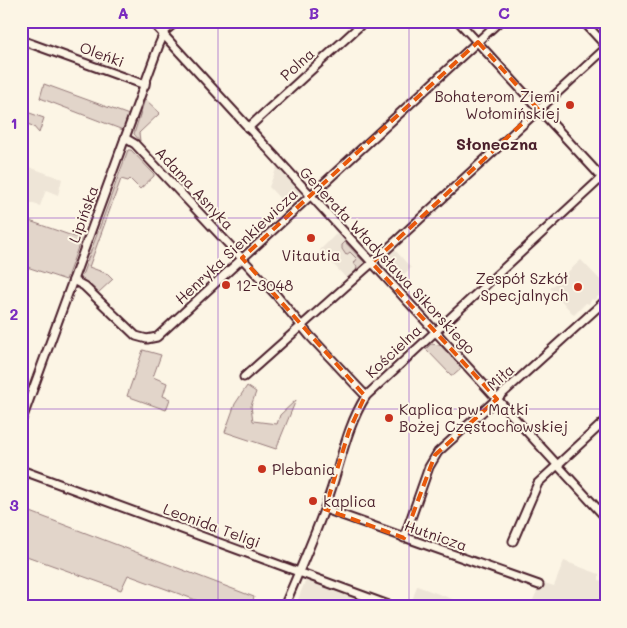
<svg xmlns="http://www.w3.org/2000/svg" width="627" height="628" font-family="Mali,sans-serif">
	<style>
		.built { fill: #eee5d7 }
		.green { fill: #e2d5ca; stroke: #967a7a }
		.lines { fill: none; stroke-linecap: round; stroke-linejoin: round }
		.minor-casing { stroke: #4a1f2b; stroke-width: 11 }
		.minor { stroke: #fcf5e5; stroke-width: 7 }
		.marked { fill: none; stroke: #e8590c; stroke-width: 4; stroke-dasharray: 10 6; stroke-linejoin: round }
		.grid { fill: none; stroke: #7b2cbf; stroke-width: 1; stroke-opacity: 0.55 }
		.poi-dot { fill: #c8321e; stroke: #fcf5e5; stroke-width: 2 }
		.labels { text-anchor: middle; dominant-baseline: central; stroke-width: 4; stroke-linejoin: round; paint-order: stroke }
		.street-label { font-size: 15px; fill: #4a1f2b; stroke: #fcf5e5 }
		.poi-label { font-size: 15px; fill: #4a1f2b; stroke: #fcf5e5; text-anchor: start }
		.neighbourhood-label { font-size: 16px; font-weight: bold; fill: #4a1f2b; stroke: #fcf5e5 }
		.neatline { fill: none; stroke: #7b2cbf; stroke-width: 2 }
		.grid-label { font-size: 16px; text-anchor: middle; font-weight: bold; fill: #7b2cbf }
	</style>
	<rect width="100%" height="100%" fill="#fcf5e5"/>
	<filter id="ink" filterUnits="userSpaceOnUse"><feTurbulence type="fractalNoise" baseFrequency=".02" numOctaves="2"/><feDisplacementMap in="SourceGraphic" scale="10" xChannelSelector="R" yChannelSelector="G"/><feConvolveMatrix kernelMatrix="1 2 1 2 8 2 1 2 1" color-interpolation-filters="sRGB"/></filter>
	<g filter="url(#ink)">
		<g class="built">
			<polygon points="21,164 62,179 58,195 46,190 40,206 27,202 21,216"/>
			<polygon points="277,167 301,193 301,198 289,208 269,187"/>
			<polygon points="337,233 365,263 347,279 320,250"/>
			<polygon points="395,250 411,268 396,281 383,266 383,261"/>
			<polygon points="581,260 606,286 606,290 594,300 592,299 589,304 586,303 574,315 550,288"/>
			<polygon points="564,561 599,574 599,580 606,582 606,607 530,607 541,582 554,586"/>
			<polygon points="306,579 383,607 295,607"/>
			<polygon points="417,586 474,607 410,607"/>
		</g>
		<g class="green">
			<polygon points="44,84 129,115 123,130 40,98"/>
			<polygon points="145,99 160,113 139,133 140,141 134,134"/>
			<polygon points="21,110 44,118 39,133 33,126 21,122"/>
			<polygon points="128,150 131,150 154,174 154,176 140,189 130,179 128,181 121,179 89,267 108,274 113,279 98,293 81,278"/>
			<polygon points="21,218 81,239 66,280 21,265"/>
			<polygon points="345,242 365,263 356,271 357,267 354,263 357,259 350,252 346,255 342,249 342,245"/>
			<polygon points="431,344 440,345 462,368 454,375 451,375 426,349"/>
			<polygon points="143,350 161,355 153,377 167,383 163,396 170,399 166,410 127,396"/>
			<polygon points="247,386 256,392 251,406 253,421 277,424 280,415 296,400 276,449 225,432 235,404"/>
			<polygon points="28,511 254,597 251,607 202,607 204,603 128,575 121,590 21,554 21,531"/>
		</g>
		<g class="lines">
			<g class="minor-casing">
				<g id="minor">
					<polyline points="151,21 606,518"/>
					<polyline points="458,21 606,182"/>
					<polyline points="583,21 606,46"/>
					<polyline points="21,40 145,85"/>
					<polyline points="248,128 365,21"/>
					<polyline points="125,138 135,144 277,296 309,335 366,396"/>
					<polyline points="73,280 84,286 136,336 147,339 157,337 500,21"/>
					<polyline points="244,377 372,263 606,48"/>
					<polyline points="21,422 159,45 165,31 177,21"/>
					<polyline points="21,470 394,607"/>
					<polyline points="325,509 539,585"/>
					<polyline points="404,538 429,467 438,452 606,300"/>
					<polyline points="513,541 538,483 606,420"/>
					<path d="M284,607C300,569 317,532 330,493C341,461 347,426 366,396L597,182L606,172"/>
				</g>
			</g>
			<use href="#minor" class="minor"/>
		</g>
	</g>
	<path class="marked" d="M478,42L538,109L372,263L497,399L435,455L404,538L325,509L349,431L365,396L242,258Z"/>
	<path class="grid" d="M218,21V607M409,21V607M21,218H606M21,409H606"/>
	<g class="poi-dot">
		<circle cx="570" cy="105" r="5"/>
		<circle cx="311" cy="238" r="5"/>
		<circle cx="226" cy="285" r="5"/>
		<circle cx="578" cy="287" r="5"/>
		<circle cx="389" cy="418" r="5"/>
		<circle cx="262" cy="469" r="5"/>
		<circle cx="313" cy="501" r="5"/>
	</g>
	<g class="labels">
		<g class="street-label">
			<text transform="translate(102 54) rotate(20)">Oleńki</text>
			<text transform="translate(297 64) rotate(-42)">Polna</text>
			<text transform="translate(195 188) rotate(47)">Adama Asnyka</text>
			<text transform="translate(83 214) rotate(-70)">Lipińska</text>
			<text transform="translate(236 246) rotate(-43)">Henryka Sienkiewicza</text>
			<text transform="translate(388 260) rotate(47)">Generała Władysława Sikorskiego</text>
			<text transform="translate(393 351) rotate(-43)">Kościelna</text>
			<text transform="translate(500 377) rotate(-42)">Miła</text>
			<text transform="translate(212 525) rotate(20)">Leonida Teligi</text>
			<text transform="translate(436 535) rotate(19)">Hutnicza</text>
		</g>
		<g class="poi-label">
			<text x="560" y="96" text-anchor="end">Bohaterom Ziemi<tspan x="560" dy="17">Wołomińskiej</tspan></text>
			<text x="311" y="255" text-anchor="middle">Vitautia</text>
			<text x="568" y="278" text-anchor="end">Zespół Szkół<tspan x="568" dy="17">Specjalnych</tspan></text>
			<text x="236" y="285">12-3048</text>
			<text x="399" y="409">Kaplica pw. Matki<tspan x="399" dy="17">Bożej Częstochowskiej</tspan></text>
			<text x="272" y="469">Plebania</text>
			<text x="323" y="501">kaplica</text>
		</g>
		<g class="neighbourhood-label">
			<text x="497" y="143">Słoneczna</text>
		</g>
	</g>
	<rect width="627" height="628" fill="none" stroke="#fcf5e5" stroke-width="55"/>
	<rect x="28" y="28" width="572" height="572" class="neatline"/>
	<g class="grid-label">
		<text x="123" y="19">A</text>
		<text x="314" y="19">B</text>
		<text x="504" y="19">C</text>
		<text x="14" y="129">1</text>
		<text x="14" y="320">2</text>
		<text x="14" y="511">3</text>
	</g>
</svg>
